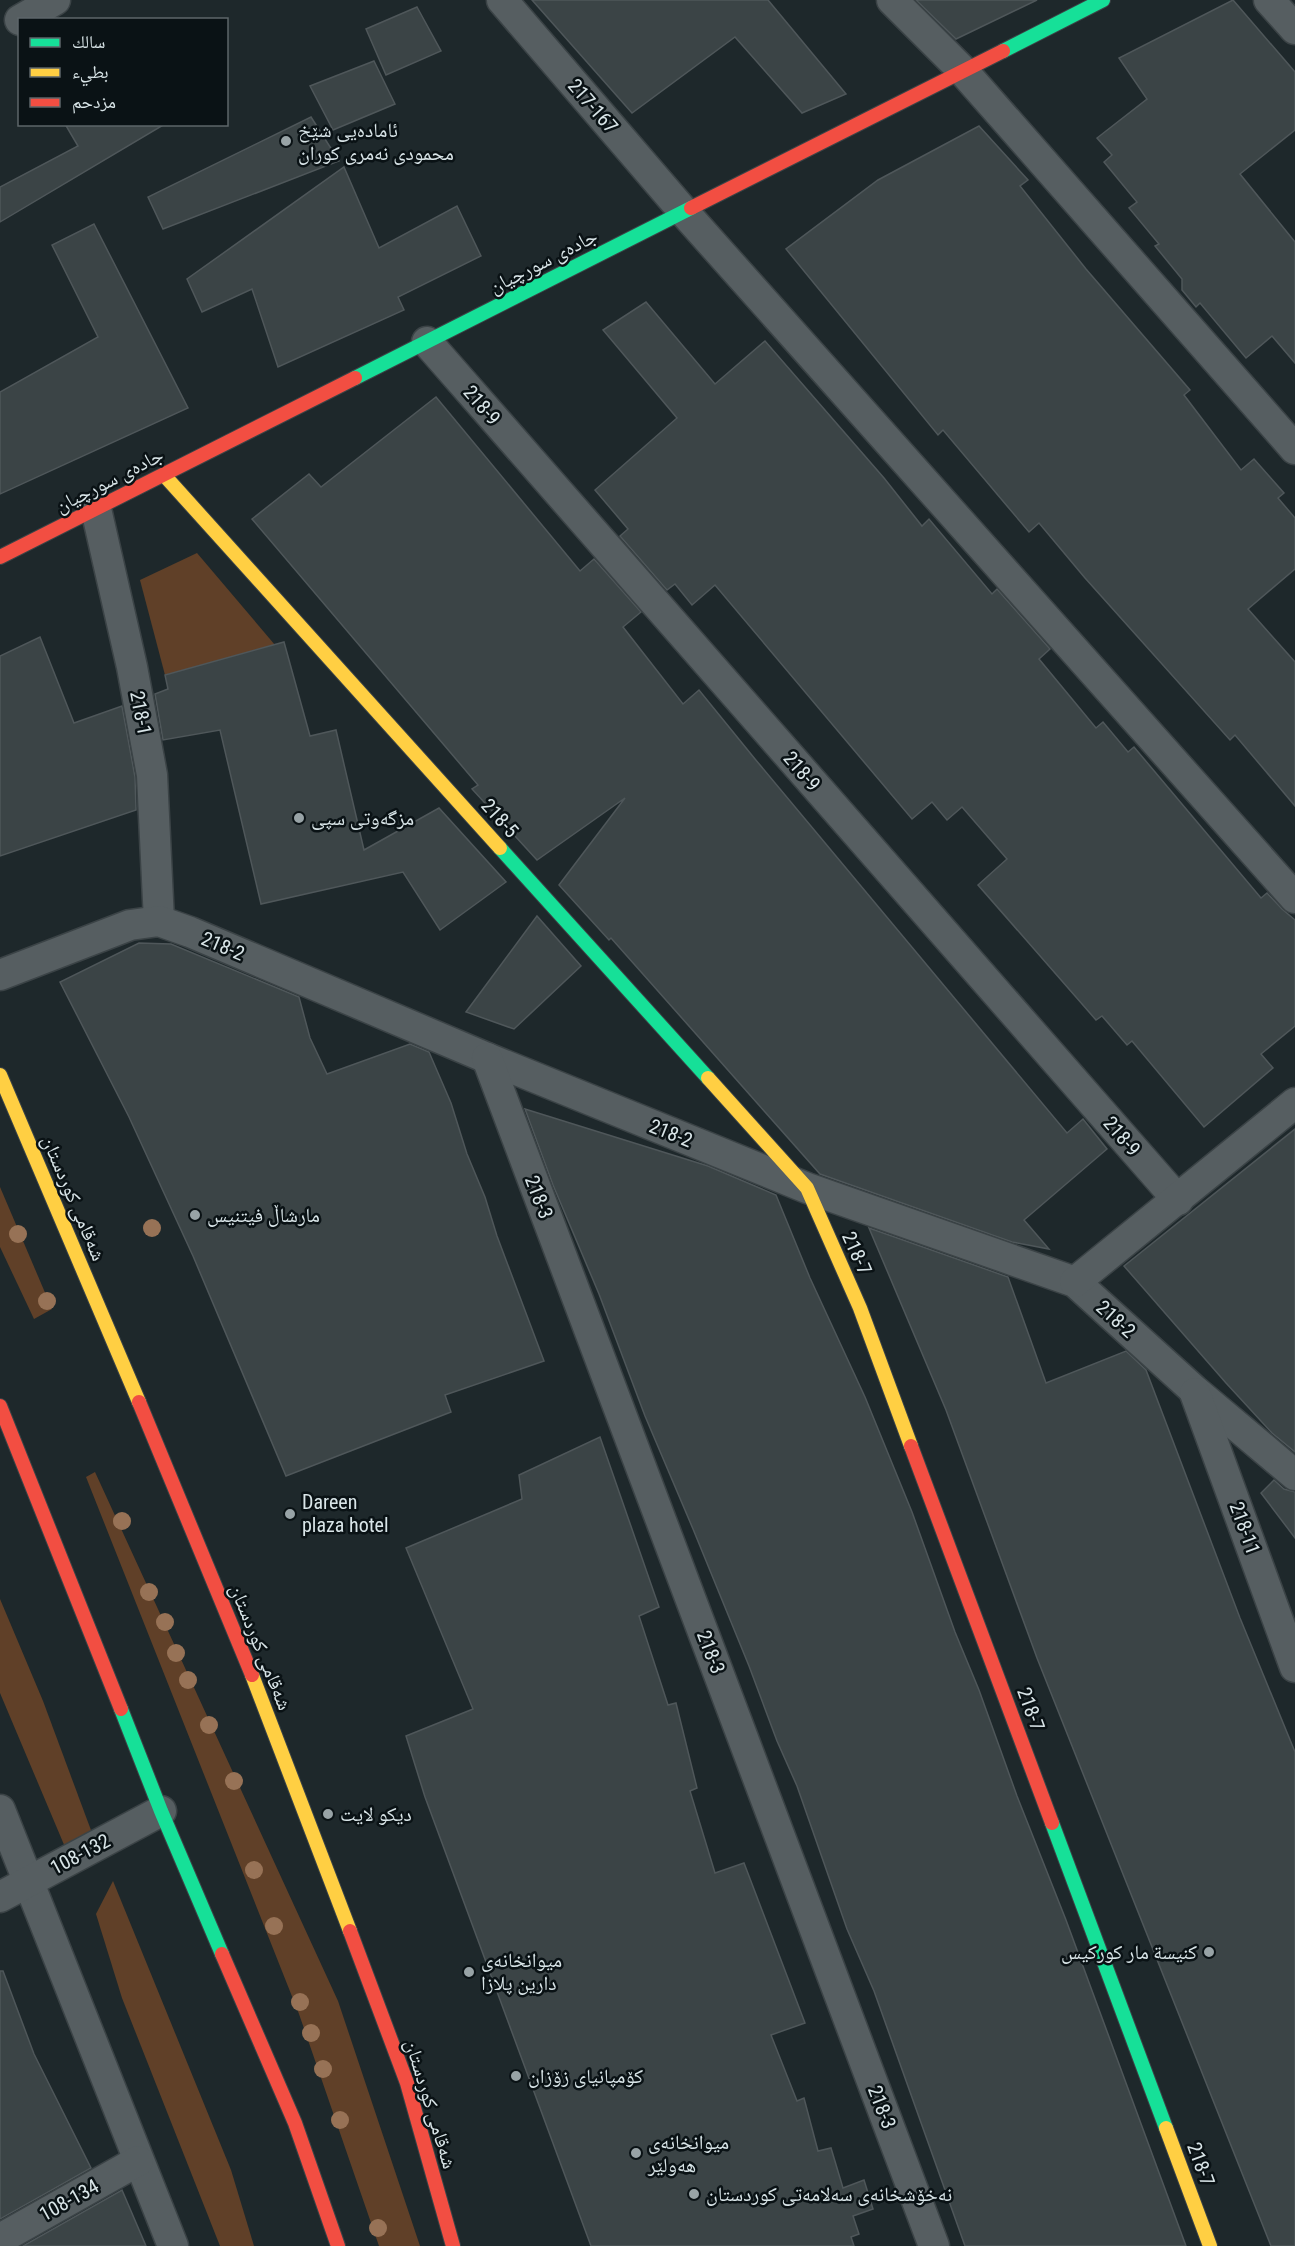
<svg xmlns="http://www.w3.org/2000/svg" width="1295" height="2246" font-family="'Roboto Condensed','Noto Naskh Arabic',sans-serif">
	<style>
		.green { fill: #604028 }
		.building { fill: #3b4446; stroke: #4f575a; stroke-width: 1.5 }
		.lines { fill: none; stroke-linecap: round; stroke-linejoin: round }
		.street-casing { stroke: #3b4346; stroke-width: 33 }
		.fast-casing { stroke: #3b4346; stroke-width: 16 }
		.slow-casing { stroke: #3b4346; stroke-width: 16 }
		.jam-casing { stroke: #3b4346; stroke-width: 16 }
		.street { stroke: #565e61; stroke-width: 30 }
		.fast { stroke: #16e098; stroke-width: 14 }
		.slow { stroke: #ffcf43; stroke-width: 14 }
		.jam { stroke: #f24e42; stroke-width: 14 }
		.tree { fill: #977256 }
		.poi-dot { fill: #98a3a6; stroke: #0a1215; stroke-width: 2 }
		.labels { text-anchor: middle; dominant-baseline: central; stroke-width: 5; stroke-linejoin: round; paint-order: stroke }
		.street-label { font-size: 20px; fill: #d9e5e8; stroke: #0a1215 }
		.poi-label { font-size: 20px; fill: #d9e5e8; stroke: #0a1215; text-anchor: start }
	</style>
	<rect width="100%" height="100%" fill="#1e282b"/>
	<g class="green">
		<polygon points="197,553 275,645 165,675 140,580"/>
		<polygon points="0,1187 52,1309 34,1319 0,1247"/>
		<polygon points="95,1472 338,2001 420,2246 379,2246 299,2014 86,1477"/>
		<polygon points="0,1599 43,1701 95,1841 65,1847 0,1693"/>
		<polygon points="113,1881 231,2170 254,2246 220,2246 122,1998 96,1914"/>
	</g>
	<g class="building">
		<polygon points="532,0 768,0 846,94 802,113 735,37 632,113"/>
		<polygon points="916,0 1037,0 956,39"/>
		<polygon points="1233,0 1295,72 1295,130 1240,174 1295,242 1295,363 1272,336 1246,358 1200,303 1196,307 1182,290 1182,279 1155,246 1159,244 1129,208 1137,202 1104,162 1112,155 1097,138 1147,99 1119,58"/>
		<polygon points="417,7 441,51 386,75 366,29"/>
		<polygon points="374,61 395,104 333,130 310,86"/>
		<polygon points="311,117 339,161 163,229 148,197"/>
		<polygon points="65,124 165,124 0,222 0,187 78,146"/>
		<polygon points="979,126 1028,180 1020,186 1086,269 1190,390 1184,395 1241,470 1254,459 1284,493 1278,498 1295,518 1295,569 1248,609 1295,662 1295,806 1235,735 1230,740 1085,578 1039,523 1029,532 943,430 938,435 786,249 878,180"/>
		<polygon points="344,167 379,248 457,206 481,256 398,297 404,310 278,367 252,289 202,312 187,279"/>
		<polygon points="94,224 188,408 0,494 0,392 98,337 52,245"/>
		<polygon points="646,302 715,384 765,341 884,478 922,526 929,519 992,594 997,589 1050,649 1039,659 1096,728 1103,722 1128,752 1134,747 1261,898 1267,893 1282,909 1295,920 1295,1026 1261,1054 1273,1068 1204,1127 1132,1041 1127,1045 1102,1016 1096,1020 978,885 1007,859 962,807 947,820 932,802 912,819 715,585 692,605 675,584 667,590 620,536 628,529 595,490 677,418 603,330"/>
		<polygon points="436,397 580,571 594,559 641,612 623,627 683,704 699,690 755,759 1067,1133 1083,1119 1107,1149 1024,1220 1049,1249 1012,1242 820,1174 611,938 609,940 559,885 625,798 537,860 472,789 478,785 252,519 309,474 321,487"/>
		<polygon points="40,637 74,723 122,706 135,777 136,810 0,856 0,656"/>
		<polygon points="284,642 310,736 336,730 364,850 439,808 506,882 440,930 403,872 261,904 220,730 163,740 155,694 168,689 165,675"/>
		<polygon points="537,916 581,966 514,1029 466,1012"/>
		<polygon points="139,943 171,944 299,997 310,1038 327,1074 410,1044 429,1052 451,1103 467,1154 485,1197 497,1236 544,1361 445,1395 451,1412 286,1476 193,1256 129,1117 60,982"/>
		<polygon points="525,1109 708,1166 776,1195 810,1278 865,1397 912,1512 955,1632 979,1690 1017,1796 1066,1920 1186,2246 965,2246 874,1991 847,1929 797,1786 777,1741 749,1666 693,1529 645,1416 599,1294 553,1185"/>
		<polygon points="1295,1129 1295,1452 1272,1433 1226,1383 1124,1266"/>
		<polygon points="869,1228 1008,1277 1046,1383 1126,1351 1146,1370 1240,1618 1295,1752 1295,2246 1271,2246 1037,1658 946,1410"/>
		<polygon points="600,1437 659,1607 639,1616 668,1705 676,1703 697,1788 690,1791 715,1873 744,1863 805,2023 771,2035 797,2101 804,2098 818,2151 831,2148 843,2188 864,2180 873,2209 853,2216 859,2234 851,2237 854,2246 591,2246 425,1797 406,1736 473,1709 406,1548 522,1499 519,1475"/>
		<polygon points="1274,1480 1284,1489 1295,1492 1295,1538 1261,1493"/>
		<polygon points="0,1971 3,1971 34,2054 91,2168 0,2219"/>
		<polygon points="122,2190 146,2246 23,2246"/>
	</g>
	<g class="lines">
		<g class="street-casing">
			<g id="street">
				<polyline points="502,0 684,212 1295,898"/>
				<polyline points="892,0 963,71 1295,449"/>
				<polyline points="1269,0 1295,29"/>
				<polyline points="20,20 55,0"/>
				<polyline points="427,342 1178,1200"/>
				<polyline points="96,509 132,667 152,775 159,921"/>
				<polyline points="0,975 130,925 159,921 190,932 487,1058 807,1188 1075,1282 1194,1390 1295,1475"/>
				<polyline points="487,1058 934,2246"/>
				<polyline points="1075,1282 1295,1103"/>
				<polyline points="1195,1393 1295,1667"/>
				<polyline points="0,1810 173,2246"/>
				<polyline points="0,1897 161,1811"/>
				<polyline points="0,2239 138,2161"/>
			</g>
		</g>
		<g class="fast-casing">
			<g id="fast">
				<polyline points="1003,51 1103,0"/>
				<polyline points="355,378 691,208"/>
				<polyline points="500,848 708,1078"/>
				<polyline points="121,1709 161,1811 222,1954"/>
				<polyline points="1052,1823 1166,2128"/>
			</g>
		</g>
		<g class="slow-casing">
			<g id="slow">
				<polyline points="164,475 500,848"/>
				<polyline points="0,1075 139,1402"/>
				<polyline points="708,1078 807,1188 860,1308 911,1446"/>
				<polyline points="252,1675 350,1931"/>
				<polyline points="1166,2128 1210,2246"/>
			</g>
		</g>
		<g class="jam-casing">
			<g id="jam">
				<polyline points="691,208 1003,51"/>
				<polyline points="0,557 355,378"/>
				<polyline points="139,1402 252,1675"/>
				<polyline points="0,1406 121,1709"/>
				<polyline points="911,1446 1052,1823"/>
				<polyline points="350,1931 407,2083 453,2246"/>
				<polyline points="222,1954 295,2123 338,2246"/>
			</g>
		</g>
		<use href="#street" class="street"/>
		<use href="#fast" class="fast"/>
		<use href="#slow" class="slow"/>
		<use href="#jam" class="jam"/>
	</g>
	<g class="tree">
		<circle cx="152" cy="1228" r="9"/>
		<circle cx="18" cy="1234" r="9"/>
		<circle cx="47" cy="1301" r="9"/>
		<circle cx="122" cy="1521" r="9"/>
		<circle cx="149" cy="1592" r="9"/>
		<circle cx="165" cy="1622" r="9"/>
		<circle cx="176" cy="1653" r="9"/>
		<circle cx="188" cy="1680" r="9"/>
		<circle cx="209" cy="1725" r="9"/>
		<circle cx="234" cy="1781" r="9"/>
		<circle cx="254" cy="1870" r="9"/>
		<circle cx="274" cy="1926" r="9"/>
		<circle cx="300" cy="2002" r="9"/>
		<circle cx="311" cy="2033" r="9"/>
		<circle cx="323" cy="2069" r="9"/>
		<circle cx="340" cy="2120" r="9"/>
		<circle cx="378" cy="2228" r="9"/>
	</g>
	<g class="poi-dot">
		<circle cx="286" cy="141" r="6"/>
		<circle cx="299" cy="818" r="6"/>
		<circle cx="195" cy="1215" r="6"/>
		<circle cx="290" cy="1514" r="6"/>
		<circle cx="328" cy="1814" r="6"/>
		<circle cx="1209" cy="1952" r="6"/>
		<circle cx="469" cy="1972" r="6"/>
		<circle cx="516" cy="2076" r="6"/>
		<circle cx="636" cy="2153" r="6"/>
		<circle cx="694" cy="2194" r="6"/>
	</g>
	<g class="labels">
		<g class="street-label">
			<text transform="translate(593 106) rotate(49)">217-167</text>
			<text transform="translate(543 261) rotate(-27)">جادەی سورچیان</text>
			<text transform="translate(482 405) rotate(49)">218-9</text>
			<text transform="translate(109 480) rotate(-27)">جادەی سورچیان</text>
			<text transform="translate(141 713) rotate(79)">218-1</text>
			<text transform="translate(802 771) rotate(49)">218-9</text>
			<text transform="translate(500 818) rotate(48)">218-5</text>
			<text transform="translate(223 946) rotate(23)">218-2</text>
			<text transform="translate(671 1133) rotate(22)">218-2</text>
			<text transform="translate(1122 1136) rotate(49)">218-9</text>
			<text transform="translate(539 1197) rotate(69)">218-3</text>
			<text transform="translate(74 1198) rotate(67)">شەقامی کوردستان</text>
			<text transform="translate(857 1253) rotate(66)">218-7</text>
			<text transform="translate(1116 1319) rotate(42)">218-2</text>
			<text transform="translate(1245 1528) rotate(70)">218-11</text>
			<text transform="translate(261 1647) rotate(68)">شەقامی کوردستان</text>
			<text transform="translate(711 1652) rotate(69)">218-3</text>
			<text transform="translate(1031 1709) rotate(70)">218-7</text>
			<text transform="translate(80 1854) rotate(-28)">108-132</text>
			<text transform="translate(431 2104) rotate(73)">شەقامی کوردستان</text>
			<text transform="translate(882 2107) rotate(69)">218-3</text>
			<text transform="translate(1201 2164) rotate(70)">218-7</text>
			<text transform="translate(69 2200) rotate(-29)">108-134</text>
		</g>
		<g class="poi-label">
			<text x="298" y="130">ئامادەیی شێخ<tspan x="298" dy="23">محمودی نەمری کوران</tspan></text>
			<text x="311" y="818">مزگەوتی سپی</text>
			<text x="207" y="1215">مارشاڵ فیتنیس</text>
			<text x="302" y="1502">Dareen<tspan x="302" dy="23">plaza hotel</tspan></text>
			<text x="340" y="1814">ديكو لايت</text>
			<text x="1197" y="1952" text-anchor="end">كنيسة مار كوركيس</text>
			<text x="481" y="1960">میوانخانەی<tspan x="481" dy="23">دارین پلازا</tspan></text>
			<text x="528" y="2076">کۆمپانیای زۆزان</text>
			<text x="648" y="2142">میوانخانەی<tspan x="648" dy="23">هەولێر</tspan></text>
			<text x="706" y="2194">نەخۆشخانەی سەلامەتی کوردستان</text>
		</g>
	</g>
	<rect x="18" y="18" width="210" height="108" fill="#0a1215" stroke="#5d6669" stroke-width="1.5"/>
	<rect x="30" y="38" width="30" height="9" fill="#16e098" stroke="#5d6669" stroke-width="1.5"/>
	<text x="72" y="48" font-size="18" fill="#d9e5e8">سالك</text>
	<rect x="30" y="68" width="30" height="9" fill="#ffcf43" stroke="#5d6669" stroke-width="1.5"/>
	<text x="72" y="78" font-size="18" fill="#d9e5e8">بطيء</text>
	<rect x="30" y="98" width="30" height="9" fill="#f24e42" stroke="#5d6669" stroke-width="1.5"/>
	<text x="72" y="108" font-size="18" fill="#d9e5e8">مزدحم</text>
</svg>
